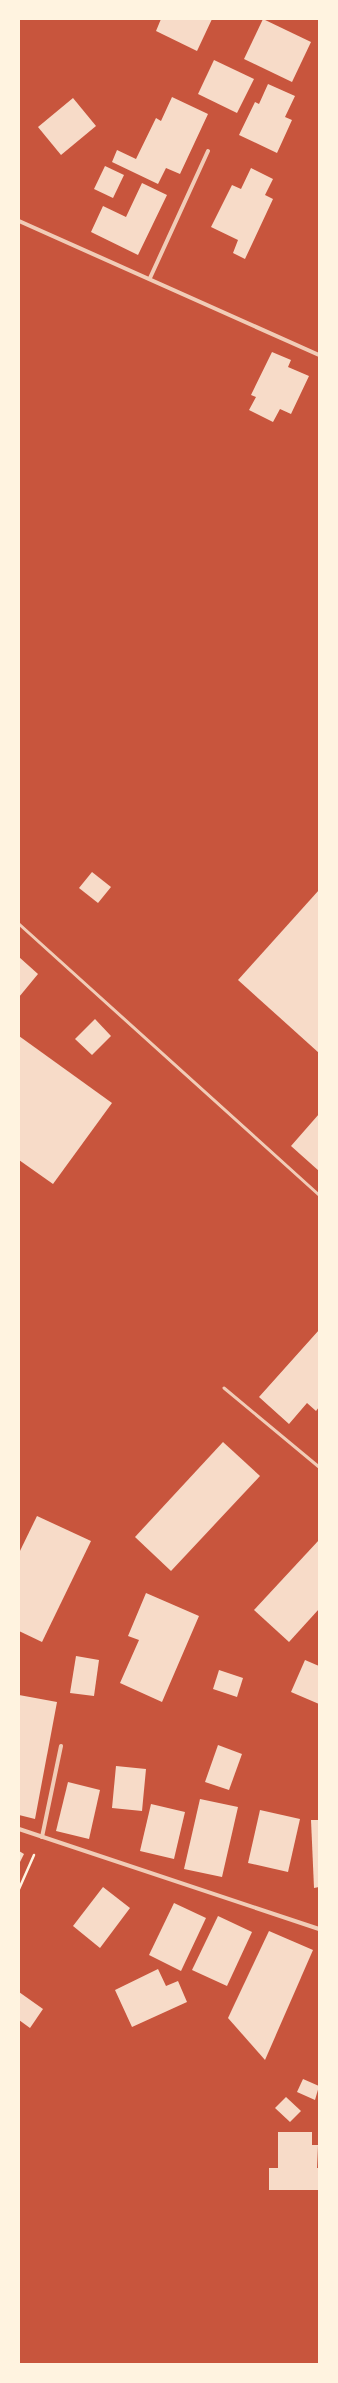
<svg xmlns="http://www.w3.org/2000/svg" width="338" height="2383" font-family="'IBM Plex Serif',serif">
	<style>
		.building { fill: #f7dbc8 }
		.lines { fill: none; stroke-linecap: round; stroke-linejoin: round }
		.path { stroke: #fff3e0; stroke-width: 2.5 }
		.service { stroke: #f1ccb7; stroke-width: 3 }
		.minor { stroke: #f1ccb7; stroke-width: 4 }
	</style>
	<rect width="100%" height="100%" fill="#c8553d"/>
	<g class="building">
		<polygon points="161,19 212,19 197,51 156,31"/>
		<polygon points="263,19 311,42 292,82 244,59"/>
		<polygon points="214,60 254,79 237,113 198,94"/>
		<polygon points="268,84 295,96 285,117 292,120 277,153 239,135 255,102 259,104"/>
		<polygon points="172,97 208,114 180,174 166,168 158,184 112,162 117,150 136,159 156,118 161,121"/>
		<polygon points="73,98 96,126 61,155 38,127"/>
		<polygon points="105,166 124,175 113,198 94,189"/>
		<polygon points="251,168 273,179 265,195 273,199 245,259 233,253 238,240 211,227 232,185 241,189"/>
		<polygon points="142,183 167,195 138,255 91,232 103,206 126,217"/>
		<polygon points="272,352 291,360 288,367 309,376 291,414 280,409 273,422 249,410 256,397 251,395"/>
		<polygon points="92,872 111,887 98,903 79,888"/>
		<polygon points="319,890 319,1053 238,980"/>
		<polygon points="19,957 38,974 19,997"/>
		<polygon points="95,1019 111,1036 92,1055 75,1039"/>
		<polygon points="19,1036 112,1103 53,1184 19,1160"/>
		<polygon points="319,1114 319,1171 291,1146"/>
		<polygon points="319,1330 319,1407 316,1411 307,1403 289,1424 259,1397"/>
		<polygon points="223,1442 260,1476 171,1571 135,1537"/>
		<polygon points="37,1516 91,1541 42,1642 19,1631 19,1553"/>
		<polygon points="319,1540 319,1609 289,1642 254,1610"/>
		<polygon points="146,1593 199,1616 162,1702 120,1683 139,1640 128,1636"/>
		<polygon points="76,1656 99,1660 94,1696 70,1693"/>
		<polygon points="305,1660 319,1666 319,1704 291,1692"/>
		<polygon points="219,1670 243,1678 237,1697 213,1689"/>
		<polygon points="19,1695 57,1702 35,1819 19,1815"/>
		<polygon points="218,1745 242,1754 229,1790 205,1782"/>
		<polygon points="116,1766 146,1769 142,1811 112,1808"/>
		<polygon points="68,1782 100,1790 89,1839 56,1831"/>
		<polygon points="200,1799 238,1807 222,1877 184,1869"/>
		<polygon points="151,1804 185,1812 174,1859 140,1851"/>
		<polygon points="260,1810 300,1819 288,1872 248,1863"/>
		<polygon points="311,1820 319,1820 319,1887 314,1888"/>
		<polygon points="19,1851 24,1854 19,1864"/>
		<polygon points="103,1887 130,1908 100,1948 73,1926"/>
		<polygon points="174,1903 206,1918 181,1971 149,1955"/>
		<polygon points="218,1916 252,1932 227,1986 192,1970"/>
		<polygon points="269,1931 313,1950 265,2060 228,2018"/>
		<polygon points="158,1969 166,1986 178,1981 187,2002 132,2027 115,1990"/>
		<polygon points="19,1992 43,2009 30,2028 19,2020"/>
		<polygon points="303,2079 319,2086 315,2100 297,2092"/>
		<polygon points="286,2097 301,2111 290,2122 275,2108"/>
		<polygon points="278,2132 312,2132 312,2145 318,2145 317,2168 319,2168 319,2190 269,2190 269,2168 278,2168"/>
	</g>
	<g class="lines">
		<polyline class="path" points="19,1889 34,1855"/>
		<g class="service">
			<polyline points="19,924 319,1195"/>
			<polyline points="224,1388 319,1467"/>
		</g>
		<g class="minor">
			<polyline points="19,221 319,355"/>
			<polyline points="150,278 208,151"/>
			<polyline points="19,1829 319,1929"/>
			<polyline points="42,1837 61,1746"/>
		</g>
	</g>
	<rect width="338" height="2383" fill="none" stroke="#fff3e0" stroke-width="40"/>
</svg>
